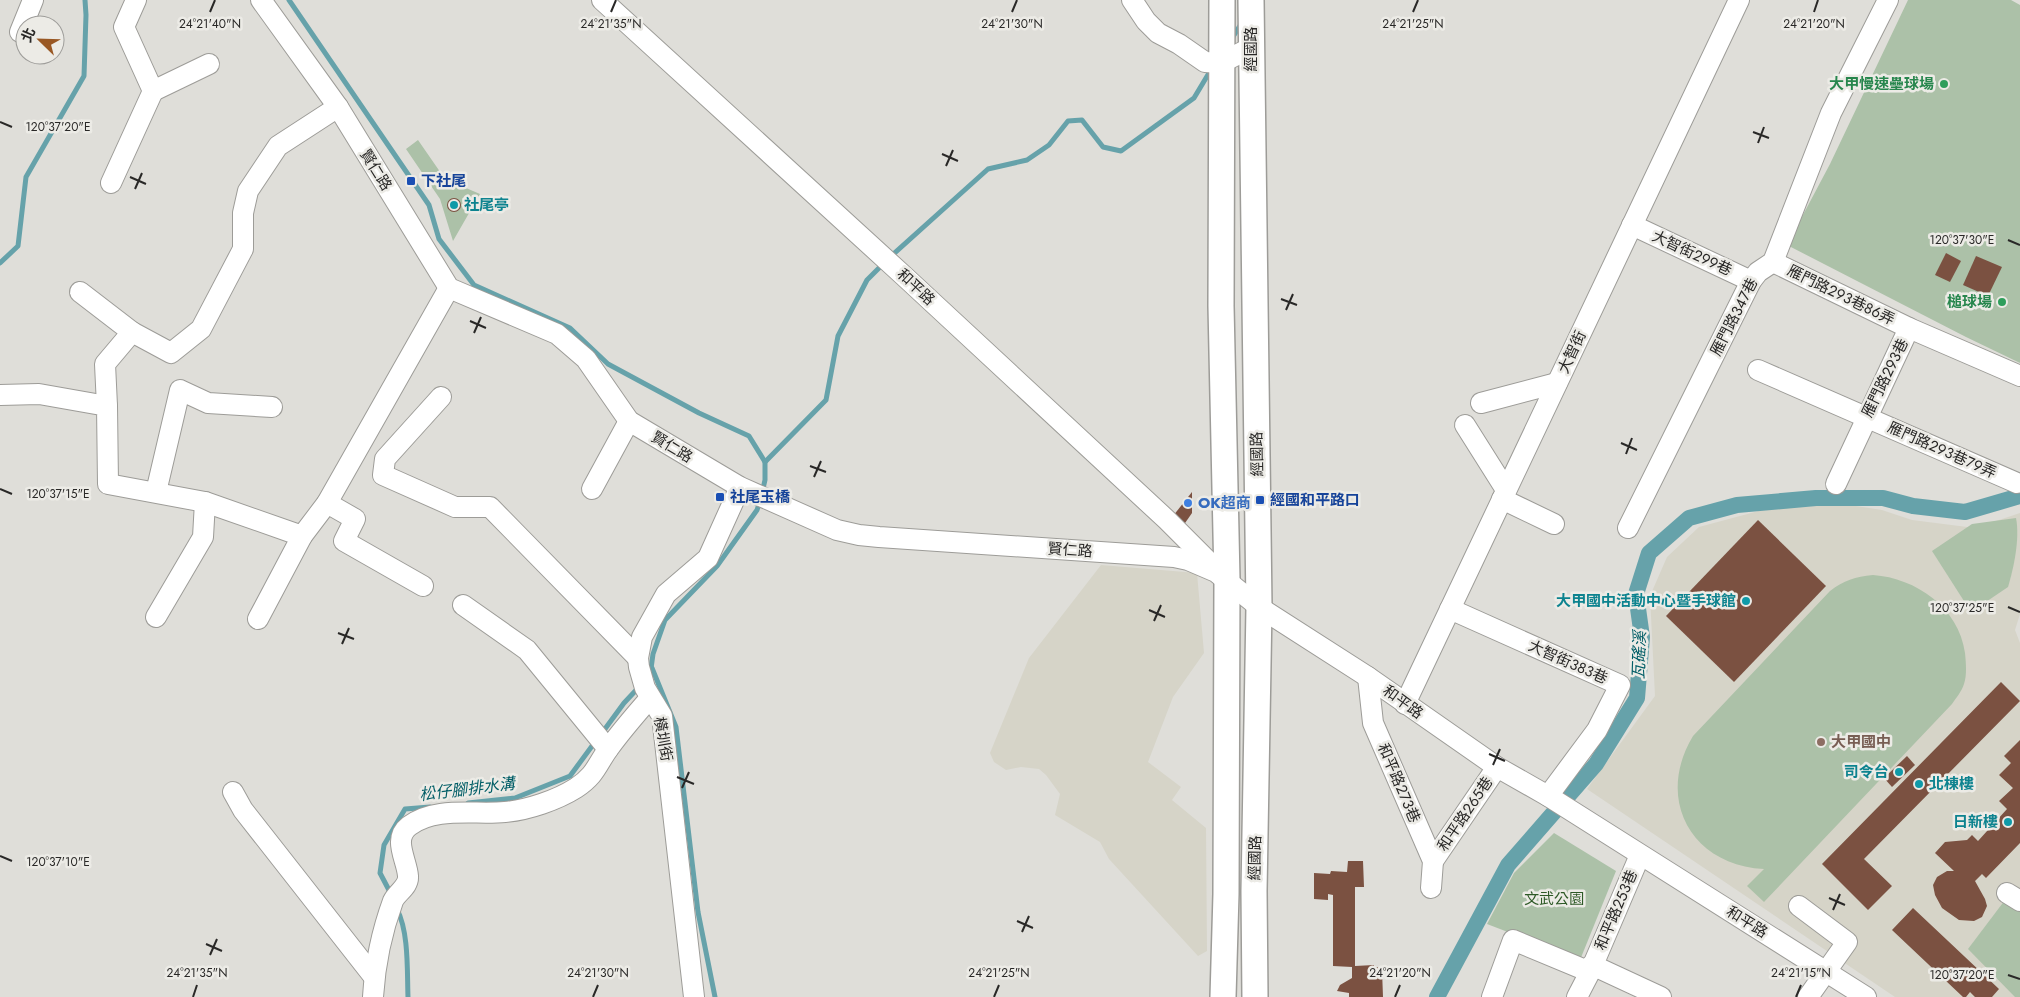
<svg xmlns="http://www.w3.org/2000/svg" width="2020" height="997" font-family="Jost,'Noto Sans TC',sans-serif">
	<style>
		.built { fill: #d6d4c8 }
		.green { fill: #acc1a8 }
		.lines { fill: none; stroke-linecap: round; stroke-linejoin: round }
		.stream { stroke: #66a2aa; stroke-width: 5 }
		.canal { stroke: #66a2aa; stroke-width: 16 }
		.building { fill: #7b5141 }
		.minor-casing { stroke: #9d9c98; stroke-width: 22 }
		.major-casing { stroke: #9d9c98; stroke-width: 28 }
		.minor { stroke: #fff; stroke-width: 20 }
		.major { stroke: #fff; stroke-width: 25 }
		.ticks { fill: none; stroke: #292827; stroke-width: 2 }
		.leisure-dot { fill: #2e9e5b; stroke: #ecebe6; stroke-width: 2 }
		.transit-dot { fill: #1a4fb4; stroke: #ecebe6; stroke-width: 2 }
		.culture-dot { fill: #0f9aa8; stroke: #ecebe6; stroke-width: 2 }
		.shop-dot { fill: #3f7fe0; stroke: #ecebe6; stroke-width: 2 }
		.education-dot { fill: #8d6e63; stroke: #ecebe6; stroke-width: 2 }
		.labels { text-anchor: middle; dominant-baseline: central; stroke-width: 5; stroke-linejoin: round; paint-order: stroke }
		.street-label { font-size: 15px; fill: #292827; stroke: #ecebe6 }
		.leisure-label { font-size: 15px; font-weight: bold; fill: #27864d; stroke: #ecebe6; text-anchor: end }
		.transit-label { font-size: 15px; font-weight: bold; fill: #164399; stroke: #ecebe6; text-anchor: start }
		.culture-label { font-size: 15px; font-weight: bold; fill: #0d838f; stroke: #ecebe6; text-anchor: end }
		.shop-label { font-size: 15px; font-weight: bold; fill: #366cbe; stroke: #ecebe6; text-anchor: start }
		.education-label { font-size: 15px; font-weight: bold; fill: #785e54; stroke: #ecebe6; text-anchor: start }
		.park-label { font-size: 15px; fill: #2e5a27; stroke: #ecebe6 }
		.water-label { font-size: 16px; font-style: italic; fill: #015d66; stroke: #ecebe6 }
		.ticks-label { font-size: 12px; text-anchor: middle; fill: #292827; stroke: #ecebe6; stroke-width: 5; stroke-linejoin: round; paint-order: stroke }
	</style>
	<rect width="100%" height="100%" fill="#dfded9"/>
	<g class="built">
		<polygon points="1843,504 1882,510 1912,520 1975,528 2020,513 2020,614 2015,630 2020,643 2020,997 1895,997 1587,789 1655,696 1650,596 1667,557 1699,527 1766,509"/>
		<polygon points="1101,565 1197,573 1204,653 1173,697 1148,762 1181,787 1172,800 1206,828 1207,951 1198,956 1109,859 1100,842 1055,815 1060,794 1046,775 1039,769 1021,767 1006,770 994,762 990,753 1029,658"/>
	</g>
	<g class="green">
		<polygon points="1908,0 2011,0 2020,5 2020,363 1966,337 1787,245 1830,164"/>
		<polygon points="418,140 445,179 480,194 453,241 440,199 406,149"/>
		<path d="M2016,518C2020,538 2014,567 2008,587L1971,612L1932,551L1972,524Z"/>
		<path d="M1873,575C1916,578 1959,608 1965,653C1966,663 1967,675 1964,684C1962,691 1956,698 1952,704L1764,902L1747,886L1764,869C1691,865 1655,799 1693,736L1830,591C1844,580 1855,577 1873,575Z"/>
		<polygon points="1554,833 1616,871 1580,960 1487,924 1514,873"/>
		<polygon points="2005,900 2020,910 2020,997 2015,997 1968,949"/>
	</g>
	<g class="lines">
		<g class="stream">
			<polyline points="289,0 429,205 439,239 474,285 570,328 608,364 699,413 749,436 765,462"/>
			<polyline points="1231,40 1241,24"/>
			<polyline points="889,258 988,169 1027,160 1049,145 1068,121 1082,120 1103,147 1121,151 1194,98 1209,73"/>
			<polyline points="0,263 18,246 26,177 84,76 86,15 85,0"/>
			<polyline points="762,493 765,480 765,462 826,400 838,336 867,280 883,264"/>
			<polyline points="652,668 676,727 698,912 715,997"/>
			<polyline points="650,676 653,654 665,620 717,566 757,510 760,501"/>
			<polyline points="602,733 624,703 639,687"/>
			<polyline points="468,803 515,798 570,776 595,742"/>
			<polyline points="391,894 380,873 384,845 405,809 430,807"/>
			<path d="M397,909C409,933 407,970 408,997"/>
		</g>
		<polyline class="canal" points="1437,997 1508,865 1596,764 1637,698 1642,637 1636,594 1649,553 1689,518 1737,505 1816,498 1883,498 1913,506 1965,512 2020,496"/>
	</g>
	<g class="building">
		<circle cx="454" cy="205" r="7"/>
		<polygon points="1946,253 1961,261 1950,282 1935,275"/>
		<polygon points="1976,256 2002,267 1988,296 1963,285"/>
		<polygon points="1192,492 1192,513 1183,526 1173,516"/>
		<polygon points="1758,520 1826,586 1734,682 1666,616"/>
		<polygon points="2001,682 2020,701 1864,859 1892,886 1868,910 1822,864"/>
		<polygon points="2020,740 2020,843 1986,878 1982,874 1975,881 1985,899 1987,906 1982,917 1974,921 1959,920 1942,908 1935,895 1933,885 1937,877 1947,871 1954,871 1935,853 1945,842 1967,840 1972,835 1978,841 2007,809 1999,801 2013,788 1999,775 2011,763 2004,756"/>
		<polygon points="1907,756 1915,765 1892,787 1884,778"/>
		<polygon points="1348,861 1363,861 1364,887 1355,887 1355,966 1374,965 1374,968 1378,967 1377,970 1382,970 1383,997 1349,997 1349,993 1337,991 1340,985 1352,978 1352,967 1333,966 1333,895 1328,894 1328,900 1314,899 1314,873 1330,874 1331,871 1347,872"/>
		<polygon points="1913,908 1999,989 1992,997 1975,997 1970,992 1966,997 1963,997 1892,930"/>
	</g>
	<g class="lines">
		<g class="minor-casing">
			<g id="minor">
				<polyline points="261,0 338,107 449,288 557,334 586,359 629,421 740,487 837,530 859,535 879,537 1174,557 1188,560 1216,572 1259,607 1368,677 1497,767 1548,796 1866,997"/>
				<polyline points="602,0 904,276 1167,520 1213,566"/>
				<polyline points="1132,0 1146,21 1158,33 1179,44 1205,62 1221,63 1250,48"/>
				<polyline points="20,32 33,0"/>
				<polyline points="153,91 209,64"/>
				<polyline points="111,183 153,91 124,27 136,0"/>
				<polyline points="1632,225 1751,281"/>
				<polyline points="1773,262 1909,328 2020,376"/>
				<polyline points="80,292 132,332"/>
				<polyline points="1758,370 2017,483"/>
				<polyline points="0,395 39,394 107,406 108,484 205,502 302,536 327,503 449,288"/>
				<polyline points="441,397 385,459 383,475 455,507 490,507 638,658"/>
				<polyline points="1481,403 1557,383"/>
				<polyline points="107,406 105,364 132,332 171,353 201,329 243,249 243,213 248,191 278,146 338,107"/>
				<polyline points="1465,425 1506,490"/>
				<polyline points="1836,484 1909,328"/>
				<polyline points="592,489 629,421"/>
				<polyline points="156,492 180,390 208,403 272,407"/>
				<polyline points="1502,499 1554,524"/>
				<polyline points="327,503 355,519 344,541 423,586"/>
				<polyline points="1628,528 1751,281 1758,272 1773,262 1831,113 1888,0"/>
				<polyline points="463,605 527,650 608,749"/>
				<polyline points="1450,609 1620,685 1597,730 1548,796"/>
				<polyline points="156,617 203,537 205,502"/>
				<polyline points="258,619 302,536"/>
				<polyline points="1368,677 1373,723 1433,861 1431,888"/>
				<polyline points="1405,704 1739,0"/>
				<polyline points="233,792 243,810 374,977"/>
				<polyline points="1433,861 1497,767"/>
				<polyline points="2007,893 2020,901"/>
				<polyline points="1799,906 1847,942 1808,997"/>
				<polyline points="1592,965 1661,997"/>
				<path d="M373,997C375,965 382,931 393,901C397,892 409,887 408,876C407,860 392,839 409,826C435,806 475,815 505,812C528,810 557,800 576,788C596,775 597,764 609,748C622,730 636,714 650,698"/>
				<polyline points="694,997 662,716 645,688 639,667 638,658 642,637 666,594 708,558 740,487"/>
				<polyline points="1492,997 1513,940 1590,972"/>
				<polyline points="1577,997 1590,972 1640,855"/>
			</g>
		</g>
		<g class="major-casing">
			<g id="major">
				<polyline points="1222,0 1221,306 1227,579 1226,894 1223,997"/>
				<polyline points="1251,0 1259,607 1254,891 1255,997"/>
			</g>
		</g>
		<use href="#minor" class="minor"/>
		<use href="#major" class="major"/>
	</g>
	<path class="ticks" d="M210,12L215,0M611,12L616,0M1012,12L1017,0M1413,12L1418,0M1814,12L1818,0M0,122L12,127M1753,132L1769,138M1758,143L1764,127M942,154L958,161M946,166L953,150M130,177L146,184M135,189L142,173M2008,240L2020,245M1281,299L1297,305M1286,310L1293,294M470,321L486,328M474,333L481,317M1621,443L1637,450M1626,454L1632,438M810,466L826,472M814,477L821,461M0,489L12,494M2008,607L2020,612M1149,610L1165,617M1154,621L1161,605M338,633L354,639M342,644L349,628M1489,754L1505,761M1493,765L1500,749M677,777L694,784M682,788L689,772M0,856L12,861M1829,898L1845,905M1833,910L1840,894M1017,921L1033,928M1022,932L1029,916M206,944L222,951M210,955L217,939M2008,975L2020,979M193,997L197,985M593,997L598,985M994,997L999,985M1395,997L1400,985M1796,997L1801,985"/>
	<g class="leisure-dot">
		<circle cx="1944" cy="84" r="5"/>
		<circle cx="2002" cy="302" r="5"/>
	</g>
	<g class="transit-dot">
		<rect x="406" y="176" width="10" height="10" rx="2.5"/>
		<rect x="715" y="492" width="10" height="10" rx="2.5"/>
		<rect x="1255" y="495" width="10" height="10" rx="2.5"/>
	</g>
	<g class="culture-dot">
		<circle cx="454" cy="205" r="5"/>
		<circle cx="1746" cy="601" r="5"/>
		<circle cx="1899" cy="772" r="5"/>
		<circle cx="1919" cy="784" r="5"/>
		<circle cx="2008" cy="822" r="5"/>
	</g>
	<circle class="shop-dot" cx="1188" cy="503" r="5"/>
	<circle class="education-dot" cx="1821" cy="742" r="5"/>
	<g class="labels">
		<g class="street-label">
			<text transform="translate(1251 49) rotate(-90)">經國路</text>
			<text transform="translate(376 170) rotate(58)">賢仁路</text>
			<text transform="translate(1692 253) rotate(25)">大智街299巷</text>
			<text transform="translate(916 287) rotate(43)">和平路</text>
			<text transform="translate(1841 295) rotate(26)">雁門路293巷86弄</text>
			<text transform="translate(1734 317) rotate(-63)">雁門路347巷</text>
			<text transform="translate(1572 352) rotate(-65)">大智街</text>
			<text transform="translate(1885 378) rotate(-64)">雁門路293巷</text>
			<text transform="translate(672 447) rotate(31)">賢仁路</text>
			<text transform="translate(1942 450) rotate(24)">雁門路293巷79弄</text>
			<text transform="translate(1257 454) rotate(-91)">經國路</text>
			<text transform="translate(1070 550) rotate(4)">賢仁路</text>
			<text transform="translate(1568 662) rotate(24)">大智街383巷</text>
			<text transform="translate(1403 702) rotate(36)">和平路</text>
			<text transform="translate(663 739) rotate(80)">橫圳街</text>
			<text transform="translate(1399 783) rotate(67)">和平路273巷</text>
			<text transform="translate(1465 814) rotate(-56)">和平路265巷</text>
			<text transform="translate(1255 858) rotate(-89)">經國路</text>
			<text transform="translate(1616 910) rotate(-67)">和平路253巷</text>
			<text transform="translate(1747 922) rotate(32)">和平路</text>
		</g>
		<g class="leisure-label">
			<text x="1934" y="84">大甲慢速壘球場</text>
			<text x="1992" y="302">槌球場</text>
		</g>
		<g class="transit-label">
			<text x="421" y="181">下社尾</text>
			<text x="730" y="497">社尾玉橋</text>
			<text x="1270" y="500">經國和平路口</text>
		</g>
		<g class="culture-label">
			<text x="464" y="205" text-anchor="start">社尾亭</text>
			<text x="1736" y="601">大甲國中活動中心暨手球館</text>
			<text x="1889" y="772">司令台</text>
			<text x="1929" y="784" text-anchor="start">北棟樓</text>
			<text x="1998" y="822">日新樓</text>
		</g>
		<g class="shop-label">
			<text x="1198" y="503">OK超商</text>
		</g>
		<g class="education-label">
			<text x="1831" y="742">大甲國中</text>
		</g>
		<g class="park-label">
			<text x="1554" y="899">文武公園</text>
		</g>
		<g class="water-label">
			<text transform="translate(1639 655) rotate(-88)">瓦磘溪</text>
			<text transform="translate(467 789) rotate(-7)">松仔腳排水溝</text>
		</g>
	</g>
	<g class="ticks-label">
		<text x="210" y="28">24°21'40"N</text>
		<text x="611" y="28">24°21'35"N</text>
		<text x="1012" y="28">24°21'30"N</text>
		<text x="1413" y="28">24°21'25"N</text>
		<text x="1814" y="28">24°21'20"N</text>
		<text x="58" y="131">120°37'20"E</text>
		<text x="1962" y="244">120°37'30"E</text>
		<text x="58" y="498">120°37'15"E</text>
		<text x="1962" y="612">120°37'25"E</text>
		<text x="58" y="866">120°37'10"E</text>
		<text x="197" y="977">24°21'35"N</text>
		<text x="598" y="977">24°21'30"N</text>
		<text x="999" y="977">24°21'25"N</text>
		<text x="1400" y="977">24°21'20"N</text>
		<text x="1801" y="977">24°21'15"N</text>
		<text x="1962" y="979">120°37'20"E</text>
	</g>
	<g transform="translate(40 40) rotate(293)"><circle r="24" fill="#ecebe6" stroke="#9e9d9a"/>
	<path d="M0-4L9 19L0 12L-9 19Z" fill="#995824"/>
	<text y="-8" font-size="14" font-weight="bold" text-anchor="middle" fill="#292827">北</text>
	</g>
</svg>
